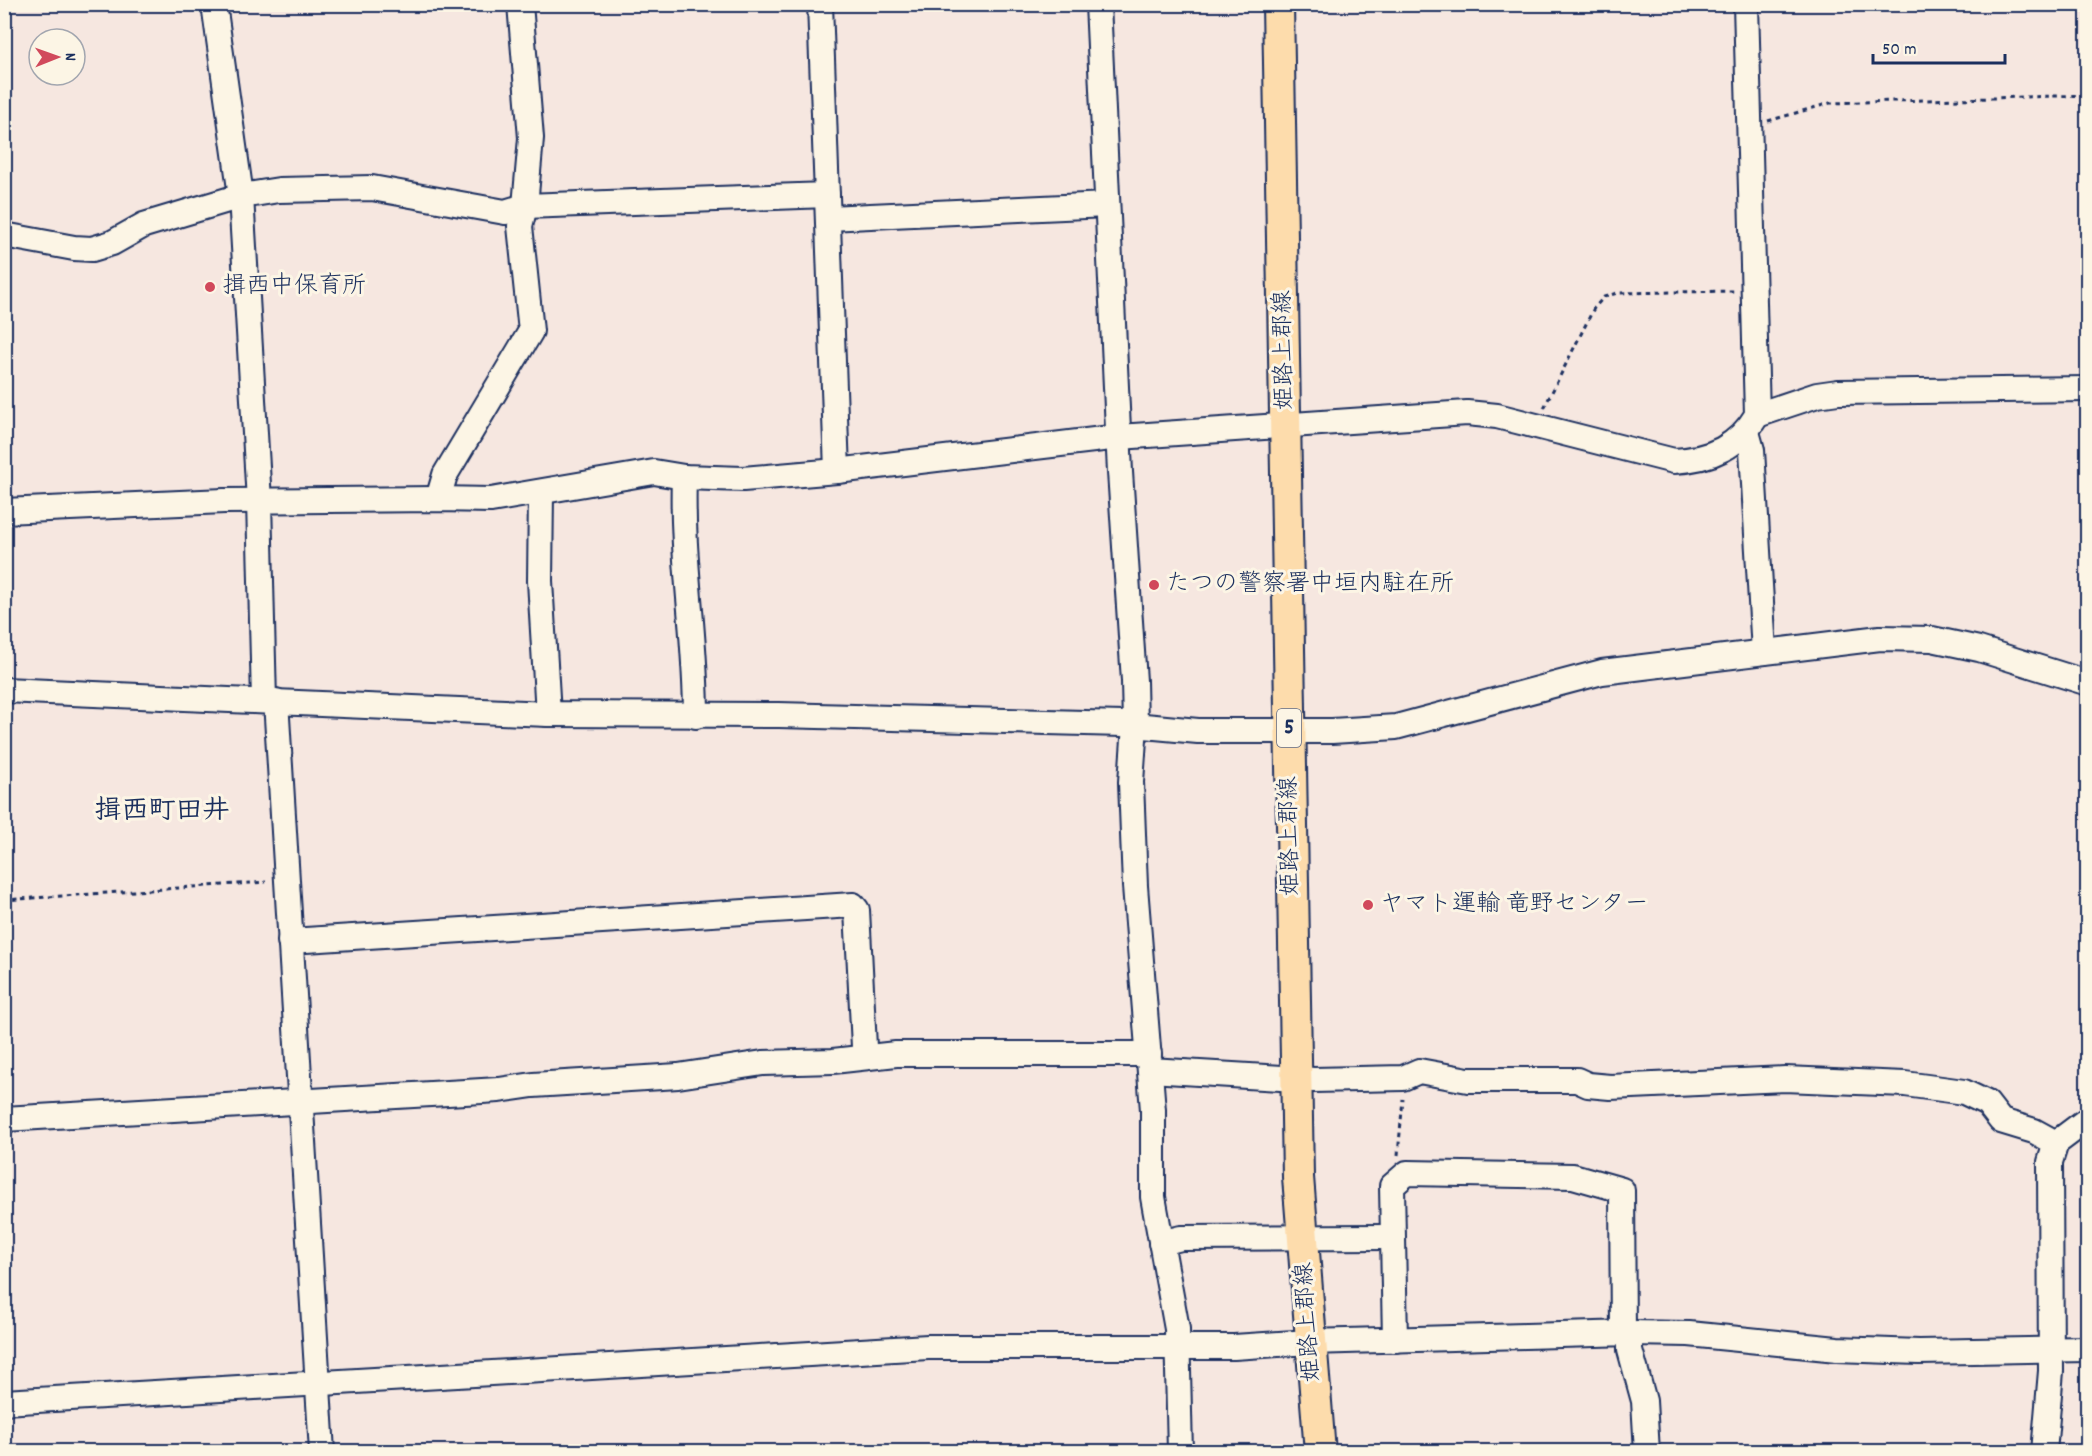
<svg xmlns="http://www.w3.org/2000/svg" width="2092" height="1456" font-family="Dekko,'Klee One',sans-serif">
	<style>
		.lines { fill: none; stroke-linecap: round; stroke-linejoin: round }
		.minor-casing { stroke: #1b2f5e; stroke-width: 28 }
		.major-casing { stroke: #1b2f5e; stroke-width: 34 }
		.path { stroke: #1b2f5e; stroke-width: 3; stroke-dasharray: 4.5 4.5; stroke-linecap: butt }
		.minor { stroke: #fcf5e5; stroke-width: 24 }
		.major { stroke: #fddcac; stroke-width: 30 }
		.poi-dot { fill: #d1495b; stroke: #fcf5e5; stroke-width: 2 }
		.labels { text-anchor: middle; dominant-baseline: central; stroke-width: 6; stroke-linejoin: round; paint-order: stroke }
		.shield { fill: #fcf5e5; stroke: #5e6a86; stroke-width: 1.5 }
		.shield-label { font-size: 22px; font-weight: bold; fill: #1b2f5e }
		.poi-label { font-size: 24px; fill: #1b2f5e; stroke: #fcf5e5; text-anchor: start }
		.street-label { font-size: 24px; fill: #1b2f5e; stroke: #fcf5e5 }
		.quarter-label { font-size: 27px; font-weight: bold; fill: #1b2f5e; stroke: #fcf5e5 }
	</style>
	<rect width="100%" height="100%" fill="#f6e7e0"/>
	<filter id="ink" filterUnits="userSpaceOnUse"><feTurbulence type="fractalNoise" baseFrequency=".0167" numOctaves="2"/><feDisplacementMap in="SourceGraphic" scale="12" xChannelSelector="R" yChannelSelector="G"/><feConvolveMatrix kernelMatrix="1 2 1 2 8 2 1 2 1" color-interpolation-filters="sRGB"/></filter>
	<g filter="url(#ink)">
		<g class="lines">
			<g class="minor-casing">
				<g id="minor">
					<polyline points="214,4 241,196 259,501 264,701"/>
					<polyline points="820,4 837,471"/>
					<polyline points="1098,4 1120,472 1134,681 1135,725 1131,782 1135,886 1153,1110 1153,1197 1177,1329 1180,1452"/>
					<polyline points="828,218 1107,205"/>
					<polyline points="4,235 74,248 92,249 112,243 144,225 241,196 279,190 372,188 505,212 525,206 827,195"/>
					<polyline points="1757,415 1817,395 1838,392 2088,389"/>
					<polyline points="1747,432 1752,450 1764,652"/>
					<path d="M684,477C681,557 696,636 696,716"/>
					<polyline points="541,493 540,581 548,714"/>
					<polyline points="438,499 445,475 531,331 520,226 525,206 531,138 520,4"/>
					<path d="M4,511L224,501L438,499L491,500L654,472L684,477L743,479L837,471L1119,437L1467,413L1497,416L1674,461C1711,459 1738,447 1757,415L1746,4"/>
					<polyline points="4,690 548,714 779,715 1123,724 1198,731 1332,731 1396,727 1602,672 1880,638 1932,639 1979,649 2088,683"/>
					<polyline points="276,701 322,1452"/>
					<polyline points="290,941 853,905 857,910 864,1047 868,1056"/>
					<polyline points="1150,1070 1314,1080 1403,1078 1419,1071 1468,1080 1577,1080 1588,1085 1610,1087 1785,1079 1905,1084 1964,1092 1987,1103 2001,1121 2034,1131 2056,1143"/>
					<polyline points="4,1119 499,1090 533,1085 678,1076 763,1063 833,1061 896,1054 1149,1054"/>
					<polyline points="1161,1243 1181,1238 1392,1237"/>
					<polyline points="1630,1333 1630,1350 1644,1401 1647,1452"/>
					<polyline points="1395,1340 1392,1186 1407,1173 1573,1176 1622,1190 1623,1333"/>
					<polyline points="4,1402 928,1347 1234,1347 1310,1342 1630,1333 1689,1334 1837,1349 1919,1352 2088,1349"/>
					<polyline points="2044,1452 2051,1371 2050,1162 2056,1143 2088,1119"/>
				</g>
			</g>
			<g class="major-casing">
				<polyline id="major" points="1278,4 1298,1177 1320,1452"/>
			</g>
			<g class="path">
				<polyline points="1768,121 1830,103 2088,95"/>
				<polyline points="1544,408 1594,308 1604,297 1617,293 1734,291"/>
				<polyline points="4,900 266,882"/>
				<polyline points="1398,1155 1403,1099"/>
			</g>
			<use href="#minor" class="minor"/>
			<use href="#major" class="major"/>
		</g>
	</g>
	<g class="poi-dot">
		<circle cx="210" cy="287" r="6"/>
		<circle cx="1154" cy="585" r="6"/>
		<circle cx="1368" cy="905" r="6"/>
	</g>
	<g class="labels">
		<rect class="shield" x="1277" y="709" width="24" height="38" rx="4.5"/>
		<g class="shield-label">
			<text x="1289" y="728">5</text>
		</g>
		<g class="poi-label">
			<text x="222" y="287">揖西中保育所</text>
			<text x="1166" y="585">たつの警察署中垣内駐在所</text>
			<text x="1380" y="905">ヤマト運輸 竜野センター</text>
		</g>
		<g class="street-label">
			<text transform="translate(1285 350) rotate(-91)">姫路上郡線</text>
			<text transform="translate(1291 836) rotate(-91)">姫路上郡線</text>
			<text transform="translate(1309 1322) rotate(-94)">姫路上郡線</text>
		</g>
		<g class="quarter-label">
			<text x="162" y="812">揖西町田井</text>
		</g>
	</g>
	<rect width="2092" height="1456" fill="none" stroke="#fcf5e5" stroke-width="24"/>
	<rect x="12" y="12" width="2068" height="1432" fill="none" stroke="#1b2f5e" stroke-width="2" filter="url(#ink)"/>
	<g transform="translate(57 57) rotate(89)"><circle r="28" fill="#fcf5e5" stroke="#a2a6af" stroke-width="1.5"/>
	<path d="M0-4.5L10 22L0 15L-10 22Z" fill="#d1495b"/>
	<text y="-9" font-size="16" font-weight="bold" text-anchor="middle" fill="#1b2f5e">N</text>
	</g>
	<path d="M1873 54v9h132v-9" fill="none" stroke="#1b2f5e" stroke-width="3"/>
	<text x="1882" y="54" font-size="18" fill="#1b2f5e" stroke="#fcf5e5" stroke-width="4.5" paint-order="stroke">50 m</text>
</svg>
